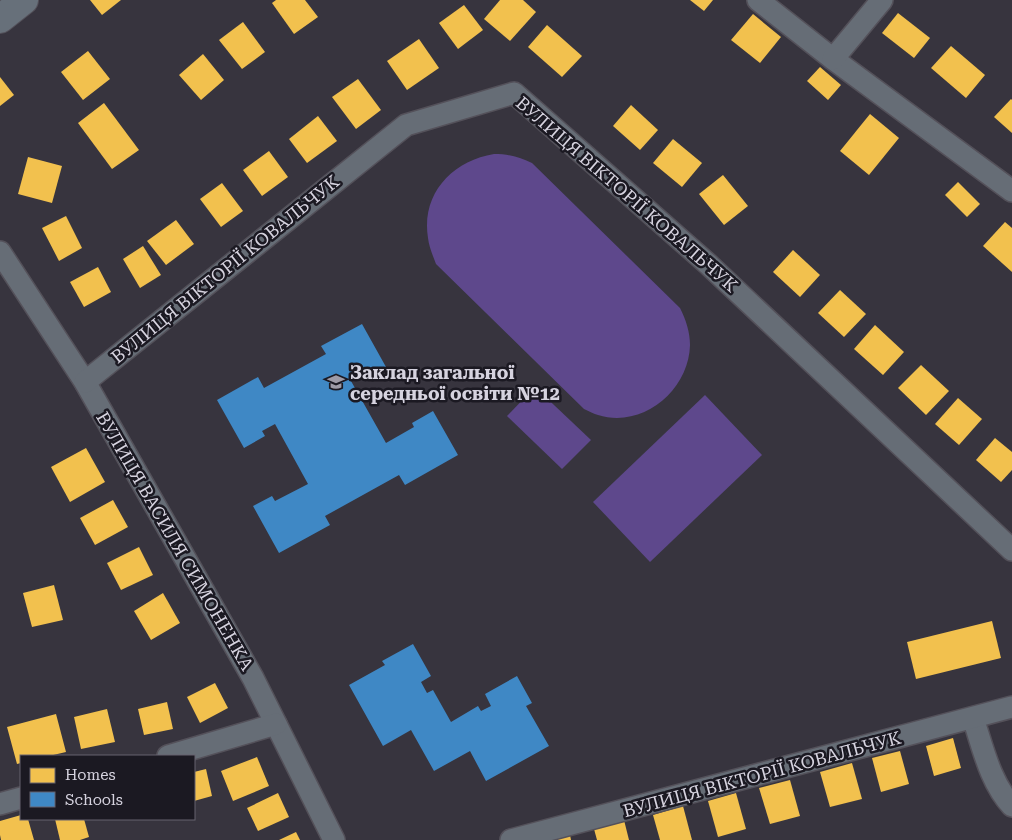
<svg xmlns="http://www.w3.org/2000/svg" width="1012" height="840" font-family="'Roboto Serif',serif">
	<style>
		.green { fill: #5e488c }
		.homes { fill: #f2c14e }
		.schools { fill: #3f88c5 }
		.lines { fill: none; stroke-linecap: round; stroke-linejoin: round }
		.street-casing { stroke: #54515a; stroke-width: 24 }
		.secondary-casing { stroke: #54515a; stroke-width: 30 }
		.street { stroke: #666d76; stroke-width: 21 }
		.secondary { stroke: #67707a; stroke-width: 28 }
		.labels { text-anchor: middle; dominant-baseline: central; stroke-width: 5; stroke-linejoin: round; paint-order: stroke }
		.street-label { font-size: 18px; fill: #d6d3df; stroke: #1b1922 }
		.poi-label { font-size: 18px; font-weight: bold; fill: #d6d3df; stroke: #1b1922; text-anchor: start }
	</style>
	<rect width="100%" height="100%" fill="#37343e"/>
	<g class="green">
		<path d="M494,154C509,154 519,157 532,163L680,308C686,320 690,332 690,345C689,390 643,429 598,415C594,414 589,411 584,409L436,264C433,256 429,247 428,238C421,194 452,161 494,154Z"/>
		<polygon points="535,387 591,440 562,469 507,416"/>
		<polygon points="705,395 762,455 650,562 593,502"/>
	</g>
	<g class="homes">
		<polygon points="90,0 121,0 102,15"/>
		<polygon points="276,0 305,0 318,17 294,34 272,3"/>
		<polygon points="500,0 523,0 536,12 510,41 484,19"/>
		<polygon points="690,0 713,0 704,11"/>
		<polygon points="464,5 483,30 458,49 439,23"/>
		<polygon points="898,13 930,38 914,58 882,33"/>
		<polygon points="753,14 781,37 760,63 731,40"/>
		<polygon points="243,22 265,52 242,69 219,40"/>
		<polygon points="547,25 582,56 562,77 528,47"/>
		<polygon points="419,39 439,68 407,90 387,61"/>
		<polygon points="951,46 985,75 966,98 931,68"/>
		<polygon points="88,51 110,79 83,100 61,72"/>
		<polygon points="203,54 224,80 201,100 179,75"/>
		<polygon points="820,67 841,85 828,100 807,81"/>
		<polygon points="0,77 14,95 0,106"/>
		<polygon points="358,79 381,110 356,129 332,97"/>
		<polygon points="1011,99 1012,100 1012,133 994,117"/>
		<polygon points="104,103 139,150 112,169 78,123"/>
		<polygon points="631,105 658,130 640,150 613,126"/>
		<polygon points="870,114 899,138 869,175 840,151"/>
		<polygon points="318,116 337,141 307,163 289,139"/>
		<polygon points="673,139 702,163 682,187 653,163"/>
		<polygon points="269,151 288,177 262,196 243,170"/>
		<polygon points="28,157 62,166 52,203 18,194"/>
		<polygon points="723,175 748,206 724,225 699,194"/>
		<polygon points="958,182 980,204 967,217 945,195"/>
		<polygon points="222,183 243,211 221,227 200,199"/>
		<polygon points="66,216 82,248 59,261 42,228"/>
		<polygon points="176,220 194,244 166,265 147,241"/>
		<polygon points="1005,222 1012,228 1012,272 983,246"/>
		<polygon points="143,246 161,275 140,288 123,259"/>
		<polygon points="793,250 820,275 800,297 773,272"/>
		<polygon points="98,267 111,292 84,307 70,282"/>
		<polygon points="840,290 866,314 844,337 818,313"/>
		<polygon points="875,325 904,352 883,375 854,349"/>
		<polygon points="921,365 949,391 926,415 898,388"/>
		<polygon points="958,398 982,419 959,445 935,424"/>
		<polygon points="995,438 1012,452 1012,470 1001,482 976,460"/>
		<polygon points="86,448 105,482 70,502 51,467"/>
		<polygon points="113,500 128,527 95,545 80,518"/>
		<polygon points="139,547 153,575 121,590 107,563"/>
		<polygon points="54,585 63,620 32,627 23,593"/>
		<polygon points="163,593 180,623 151,640 134,611"/>
		<polygon points="992,621 1001,658 916,679 907,642"/>
		<polygon points="215,683 228,708 200,723 187,697"/>
		<polygon points="167,702 173,729 144,735 138,709"/>
		<polygon points="107,709 115,742 81,749 74,717"/>
		<polygon points="56,714 66,752 49,756 21,756 21,763 17,764 7,727"/>
		<polygon points="953,738 961,768 934,776 926,746"/>
		<polygon points="900,751 909,784 881,792 872,758"/>
		<polygon points="257,757 269,786 233,801 221,771"/>
		<polygon points="852,763 862,799 830,807 820,772"/>
		<polygon points="206,769 212,796 194,801 194,772"/>
		<polygon points="790,780 800,816 770,824 759,788"/>
		<polygon points="278,793 289,817 258,831 247,808"/>
		<polygon points="736,793 746,829 718,837 708,801"/>
		<polygon points="683,806 692,840 660,840 653,815"/>
		<polygon points="21,815 21,819 28,819 34,840 1,840 0,835 0,821"/>
		<polygon points="55,819 84,819 89,837 80,840 60,840"/>
		<polygon points="624,820 629,840 597,840 594,829"/>
		<polygon points="296,832 300,840 279,840"/>
		<polygon points="570,835 571,840 552,840 552,839"/>
	</g>
	<g class="schools">
		<polygon points="362,324 386,367 368,377 366,372 351,381 386,443 414,427 412,423 433,411 458,455 405,485 399,475 325,516 330,525 279,553 253,506 272,496 275,501 308,484 275,424 262,431 265,436 244,448 217,400 258,377 264,388 326,354 321,346"/>
		<polygon points="413,644 431,676 421,682 427,693 433,690 451,722 478,706 481,711 491,706 485,694 517,676 532,703 526,706 549,746 486,781 470,751 434,771 411,730 383,746 349,685 385,665 382,661"/>
	</g>
	<g class="lines">
		<g class="street-casing">
			<g id="street">
				<polyline points="758,0 833,59 1012,191"/>
				<polyline points="833,59 882,0"/>
				<polyline points="0,252 85,382 253,678 334,840"/>
				<polyline points="85,382 406,125 514,93 708,264 1012,550"/>
				<path d="M973,718C983,748 990,782 1012,806"/>
				<polyline points="168,756 276,724"/>
				<polyline points="0,804 21,798"/>
				<polyline points="511,840 1012,707"/>
			</g>
		</g>
		<g class="secondary-casing">
			<polyline id="secondary" points="0,19 24,0"/>
		</g>
		<use href="#street" class="street"/>
		<use href="#secondary" class="secondary"/>
	</g>
	<defs>
		<g id="school-bare" transform="scale(1.35)"><path d="M0-5L7-2L0 1L-7-2ZM-4 1L0 2.5L4 1V4Q0 6-4 4Z" fill="#9e9ba7" stroke="#1b1922" stroke-width="2.5" paint-order="stroke"/></g>
	</defs>
	<g fill-rule="evenodd">
		<use href="#school-bare" x="336" y="382"/>
	</g>
	<g class="labels">
		<g class="street-label">
			<text transform="translate(627 194) rotate(41)">ВУЛИЦЯ ВІКТОРІЇ КОВАЛЬЧУК</text>
			<text transform="translate(225 269) rotate(-39)">ВУЛИЦЯ ВІКТОРІЇ КОВАЛЬЧУК</text>
			<text transform="translate(175 541) rotate(60)">ВУЛИЦЯ ВАСИЛЯ СИМОНЕНКА</text>
			<text transform="translate(762 774) rotate(-15)">ВУЛИЦЯ ВІКТОРІЇ КОВАЛЬЧУК</text>
		</g>
		<g class="poi-label">
			<text x="350" y="372">Заклад загальної<tspan x="350" dy="21">середньої освіти №12</tspan></text>
		</g>
	</g>
	<rect x="20" y="755" width="175" height="65" fill="#1b1922" stroke="#66636e"/>
	<rect x="30" y="768" width="25" height="15" fill="#f2c14e" stroke="#66636e"/>
	<text x="65" y="780" font-size="15" fill="#d6d3df">Homes</text>
	<rect x="30" y="792" width="25" height="15" fill="#3f88c5" stroke="#66636e"/>
	<text x="65" y="805" font-size="15" fill="#d6d3df">Schools</text>
</svg>
